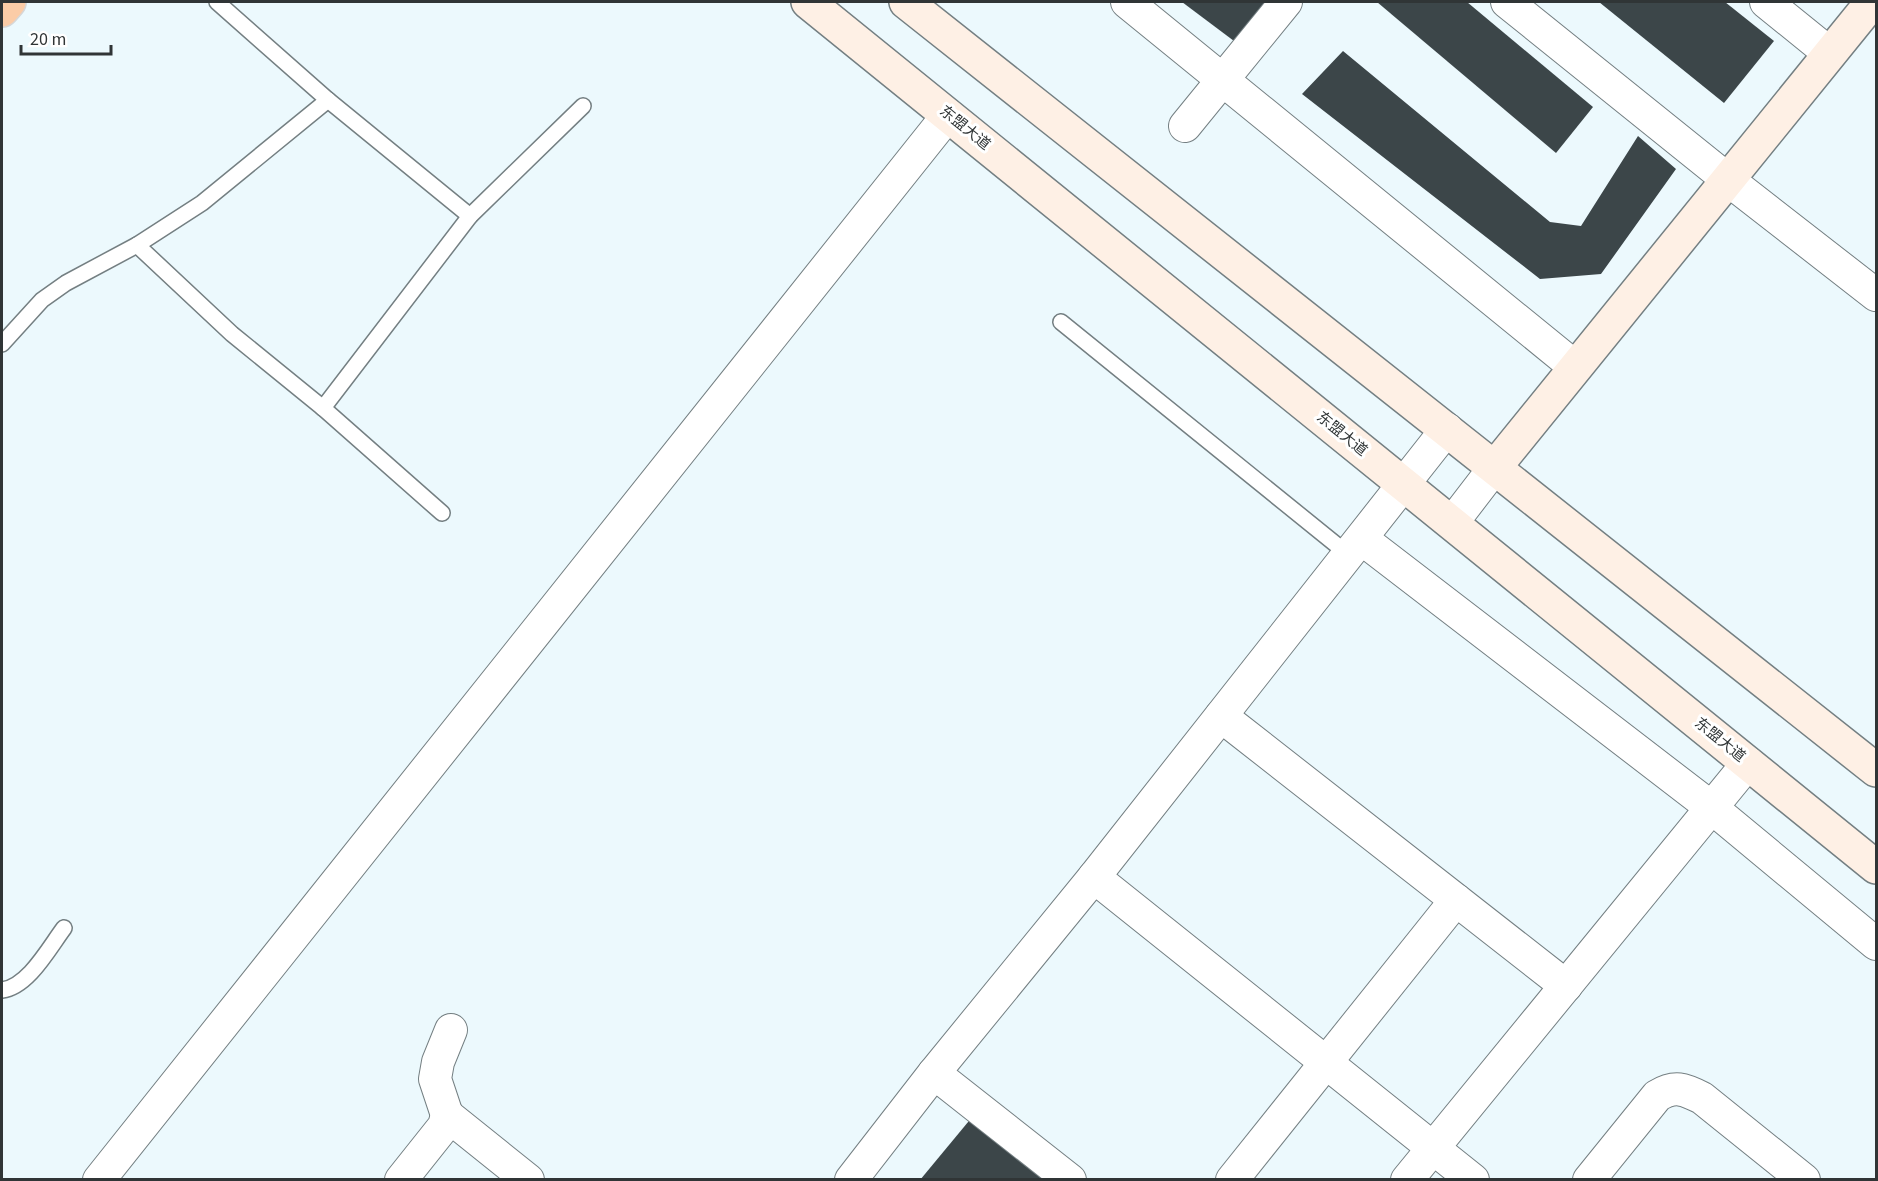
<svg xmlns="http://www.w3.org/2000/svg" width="1878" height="1181" font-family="'Source Sans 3','Noto Sans SC',sans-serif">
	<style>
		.building { fill: #3c4649 }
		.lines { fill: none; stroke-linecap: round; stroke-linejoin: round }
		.lane-casing { stroke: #747f82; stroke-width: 18 }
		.street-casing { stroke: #747f82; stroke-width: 34 }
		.secondary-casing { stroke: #747f82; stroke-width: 36 }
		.highway-casing { stroke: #d6d7d7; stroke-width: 36 }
		.lane { stroke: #fff; stroke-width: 15 }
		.street { stroke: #fff; stroke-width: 32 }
		.secondary { stroke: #fef0e5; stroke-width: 33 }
		.highway { stroke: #fbcca7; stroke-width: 33 }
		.labels { text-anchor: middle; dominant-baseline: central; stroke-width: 6; stroke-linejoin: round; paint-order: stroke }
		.street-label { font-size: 15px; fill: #303536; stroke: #fff }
	</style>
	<rect width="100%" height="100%" fill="#ecf9fd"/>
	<g class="building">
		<polygon points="1182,2 1271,2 1234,41"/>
		<polygon points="1377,2 1467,2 1593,107 1556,153"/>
		<polygon points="1599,2 1725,2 1774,41 1724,103"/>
		<polygon points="1343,51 1550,222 1581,226 1638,136 1676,169 1601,274 1540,279 1302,94"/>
		<polygon points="978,1110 1060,1180 920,1180"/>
	</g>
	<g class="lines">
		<g class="lane-casing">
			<g id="lane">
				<polyline points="217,2 328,100 470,216"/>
				<polyline points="328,100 202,203 137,245 232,334 323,408 442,513"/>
				<polyline points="1061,322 1349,555"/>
				<polyline points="2,344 42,300 66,283 137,245"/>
				<polyline points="323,408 470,216 583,106"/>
				<path d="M2,990C28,987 49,948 64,928"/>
			</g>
		</g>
		<g class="street-casing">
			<g id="street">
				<polyline points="1127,2 1575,367"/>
				<polyline points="1507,2 1727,179 1876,295"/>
				<polyline points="1766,2 1829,53"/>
				<polyline points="1185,126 1286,2"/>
				<polyline points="1452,523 1495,467"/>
				<polyline points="1362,539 1712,808 1876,944"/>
				<polyline points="1221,716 1566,986"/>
				<polyline points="1094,877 1473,1180"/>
				<polyline points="934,1073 1070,1180"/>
				<polyline points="447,1115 435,1079 438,1062 451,1030"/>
				<polyline points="99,1180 948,115"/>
				<polyline points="401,1180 444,1126 447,1115 528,1180"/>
				<polyline points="851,1180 934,1073 1094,877 1447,429"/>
				<polyline points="1232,1180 1456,900"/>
				<polyline points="1407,1180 1748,763"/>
				<path d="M1589,1180L1657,1096C1675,1085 1684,1089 1702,1098L1804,1180"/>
			</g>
		</g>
		<g class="secondary-casing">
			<g id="secondary">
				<polyline points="808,2 1876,867"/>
				<polyline points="906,2 1876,770"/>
				<polyline points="1495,467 1872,2"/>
			</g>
		</g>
		<g class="highway-casing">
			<polyline id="highway" points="2,10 9,2"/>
		</g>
		<use href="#lane" class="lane"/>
		<use href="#street" class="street"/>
		<use href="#secondary" class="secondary"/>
		<use href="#highway" class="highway"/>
	</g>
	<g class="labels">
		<g class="street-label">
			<text transform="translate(965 128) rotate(39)">东盟大道</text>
			<text transform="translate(1342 434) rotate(39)">东盟大道</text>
			<text transform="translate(1720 740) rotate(39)">东盟大道</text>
		</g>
	</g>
	<rect width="1878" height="1181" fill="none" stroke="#303536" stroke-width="6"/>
	<path d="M21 45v9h90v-9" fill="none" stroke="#303536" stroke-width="3"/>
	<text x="30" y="45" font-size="18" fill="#303536" stroke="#ffffff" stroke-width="4.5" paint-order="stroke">20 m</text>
</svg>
